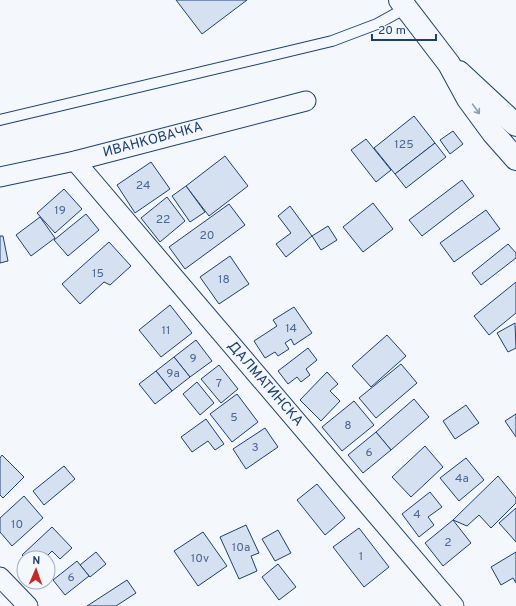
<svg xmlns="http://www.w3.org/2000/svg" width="516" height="606" font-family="Overpass,sans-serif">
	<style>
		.building { fill: #d5e0f0; stroke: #1d3f73 }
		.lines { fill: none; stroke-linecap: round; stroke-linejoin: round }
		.lane-casing { stroke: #1d3f73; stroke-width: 12 }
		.street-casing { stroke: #1d3f73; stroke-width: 21 }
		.secondary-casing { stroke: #1d3f73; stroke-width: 24 }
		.lane { stroke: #f4f7fb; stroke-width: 10 }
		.street { stroke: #f4f7fb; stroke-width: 19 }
		.secondary { stroke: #f4f7fb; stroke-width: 22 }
		.oneway { stroke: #889bb7 }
		.labels { text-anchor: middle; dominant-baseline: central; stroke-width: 3; stroke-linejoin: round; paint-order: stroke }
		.number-label { font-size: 12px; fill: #4b6792 }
		.street-label { font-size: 14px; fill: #1d3f73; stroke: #f4f7fb }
	</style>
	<rect width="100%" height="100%" fill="#f4f7fb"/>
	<g class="building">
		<polygon points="176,0 247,0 202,34"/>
		<polygon points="414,116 435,143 395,174 374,148"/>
		<polygon points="453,131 463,144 450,154 440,140"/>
		<polygon points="366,139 391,170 376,182 351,150"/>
		<polygon points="435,143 446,157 406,188 395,174"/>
		<polygon points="225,156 248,186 209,216 186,186"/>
		<polygon points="151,162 170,189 135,213 117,185"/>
		<polygon points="462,180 474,196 422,236 409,220"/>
		<polygon points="186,186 205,212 190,222 172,196"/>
		<polygon points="64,189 82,209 55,233 37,213"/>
		<polygon points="167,197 185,221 160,242 141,218"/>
		<polygon points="373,203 393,229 363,252 343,227"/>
		<polygon points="229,204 245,225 185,269 169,247"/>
		<polygon points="290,206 312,236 286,257 276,244 291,233 278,216"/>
		<polygon points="486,210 500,229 454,262 440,243"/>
		<polygon points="86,214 99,230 68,256 54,240"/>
		<polygon points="40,217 55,238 31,256 16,235"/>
		<polygon points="328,226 337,240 321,250 312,236"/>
		<polygon points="0,236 3,236 8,261 0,263"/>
		<polygon points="109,242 131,266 110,285 104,282 80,304 62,284"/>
		<polygon points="508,244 516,253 516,258 481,285 472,273"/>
		<polygon points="230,256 249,284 219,304 200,277"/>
		<polygon points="516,282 516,313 489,335 474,316"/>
		<polygon points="170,305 192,333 161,357 139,330"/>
		<polygon points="294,307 312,333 294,345 291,339 285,343 289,349 278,356 275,352 265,358 254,341 277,326 273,320"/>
		<polygon points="515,323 516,348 508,352 497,333"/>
		<polygon points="387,335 406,356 371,387 352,366"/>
		<polygon points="196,340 212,361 190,377 174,357"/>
		<polygon points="308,348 317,360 306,369 310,375 301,382 297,377 288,384 278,371"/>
		<polygon points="174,357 190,377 172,391 156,371"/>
		<polygon points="401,364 417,383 376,418 359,398"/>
		<polygon points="219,365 238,389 221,403 201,379"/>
		<polygon points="156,371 172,391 155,404 139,384"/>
		<polygon points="327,372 338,384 330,391 340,401 321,421 300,400"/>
		<polygon points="197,382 214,403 200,415 183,394"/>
		<polygon points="237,394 258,422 232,442 210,414"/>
		<polygon points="414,399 429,417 391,450 376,432"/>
		<polygon points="354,401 374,425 342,451 322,427"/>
		<polygon points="466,405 479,423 455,439 443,421"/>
		<polygon points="516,414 516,437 505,421"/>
		<polygon points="206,419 224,444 215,450 208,441 192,452 181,437"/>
		<polygon points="265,428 278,447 246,469 233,449"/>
		<polygon points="376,432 391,450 363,473 348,455"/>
		<polygon points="425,446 443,467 411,497 392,477"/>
		<polygon points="2,455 24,477 3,498 0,495 0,458"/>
		<polygon points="466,458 484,480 459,501 440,478"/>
		<polygon points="64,466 75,479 44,505 33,491"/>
		<polygon points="498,476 516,498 516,503 491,528 479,515 467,526 453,520"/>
		<polygon points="317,484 345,518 325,535 297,500"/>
		<polygon points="430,492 442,507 428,517 434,525 419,537 402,514"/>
		<polygon points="24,496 43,518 12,546 0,532 0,518"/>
		<polygon points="516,508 516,542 499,523"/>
		<polygon points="453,520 471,543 443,566 425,543"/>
		<polygon points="246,525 259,553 251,556 257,571 239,579 220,537"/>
		<polygon points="52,527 72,548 60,559 52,551 45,558 25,558 22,555"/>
		<polygon points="359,528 389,567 364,587 333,547"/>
		<polygon points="278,530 291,553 275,561 262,539"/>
		<polygon points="203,532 227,566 198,586 174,551"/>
		<polygon points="96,552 106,564 90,577 80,565"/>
		<polygon points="516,552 516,583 513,578 501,585 491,567"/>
		<polygon points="77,561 89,576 65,595 53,580"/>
		<polygon points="278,564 296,587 279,600 262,577"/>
		<polygon points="127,580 136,593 116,606 87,606"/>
	</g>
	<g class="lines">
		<g class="lane-casing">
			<polyline id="lane" points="0,120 332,41 377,24 406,8"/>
		</g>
		<g class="street-casing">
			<g id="street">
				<polyline points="75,161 454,606"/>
				<polyline points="0,177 75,161 306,101"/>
				<polyline points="0,577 28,606"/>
			</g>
		</g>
		<g class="secondary-casing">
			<g id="secondary">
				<polyline points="400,0 449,64 468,99 493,133 516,159"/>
				<polyline points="459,72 516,125"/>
			</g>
		</g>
		<use href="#lane" class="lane"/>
		<use href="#street" class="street"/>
		<use href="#secondary" class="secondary"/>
	</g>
	<defs><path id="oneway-shaft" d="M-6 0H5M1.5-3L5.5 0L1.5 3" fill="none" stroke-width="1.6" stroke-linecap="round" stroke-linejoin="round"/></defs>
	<use class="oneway" href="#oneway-shaft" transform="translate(476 109) rotate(54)"/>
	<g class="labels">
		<g class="number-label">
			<text x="404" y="145">125</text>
			<text x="143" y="186">24</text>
			<text x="60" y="211">19</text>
			<text x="163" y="220">22</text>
			<text x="207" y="236">20</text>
			<text x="98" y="274">15</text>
			<text x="224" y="280">18</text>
			<text x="291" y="329">14</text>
			<text x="166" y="331">11</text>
			<text x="193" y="359">9</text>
			<text x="173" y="374">9a</text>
			<text x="219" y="384">7</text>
			<text x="234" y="418">5</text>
			<text x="348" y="426">8</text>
			<text x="255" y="448">3</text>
			<text x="369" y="453">6</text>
			<text x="462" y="479">4a</text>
			<text x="417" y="515">4</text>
			<text x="17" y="525">10</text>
			<text x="448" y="543">2</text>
			<text x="241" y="548">10a</text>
			<text x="361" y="557">1</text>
			<text x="200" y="559">10v</text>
			<text x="71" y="578">6</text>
		</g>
		<g class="street-label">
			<text transform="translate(153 140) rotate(-15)">ИВАНКОВАЧКА</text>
			<text transform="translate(265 384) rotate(49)">ДАЛМАТИНСКА</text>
		</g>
	</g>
	<g transform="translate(36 570) rotate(2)"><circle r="19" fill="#f4f7fb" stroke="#9eadc5"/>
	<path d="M0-3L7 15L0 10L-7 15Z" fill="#c62828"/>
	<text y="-6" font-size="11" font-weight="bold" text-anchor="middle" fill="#1d3f73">N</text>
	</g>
	<path d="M372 34v6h64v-6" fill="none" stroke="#1d3f73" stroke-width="2"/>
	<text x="378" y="34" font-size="12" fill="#1d3f73" stroke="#f4f7fb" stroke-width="3" paint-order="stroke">20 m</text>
</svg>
